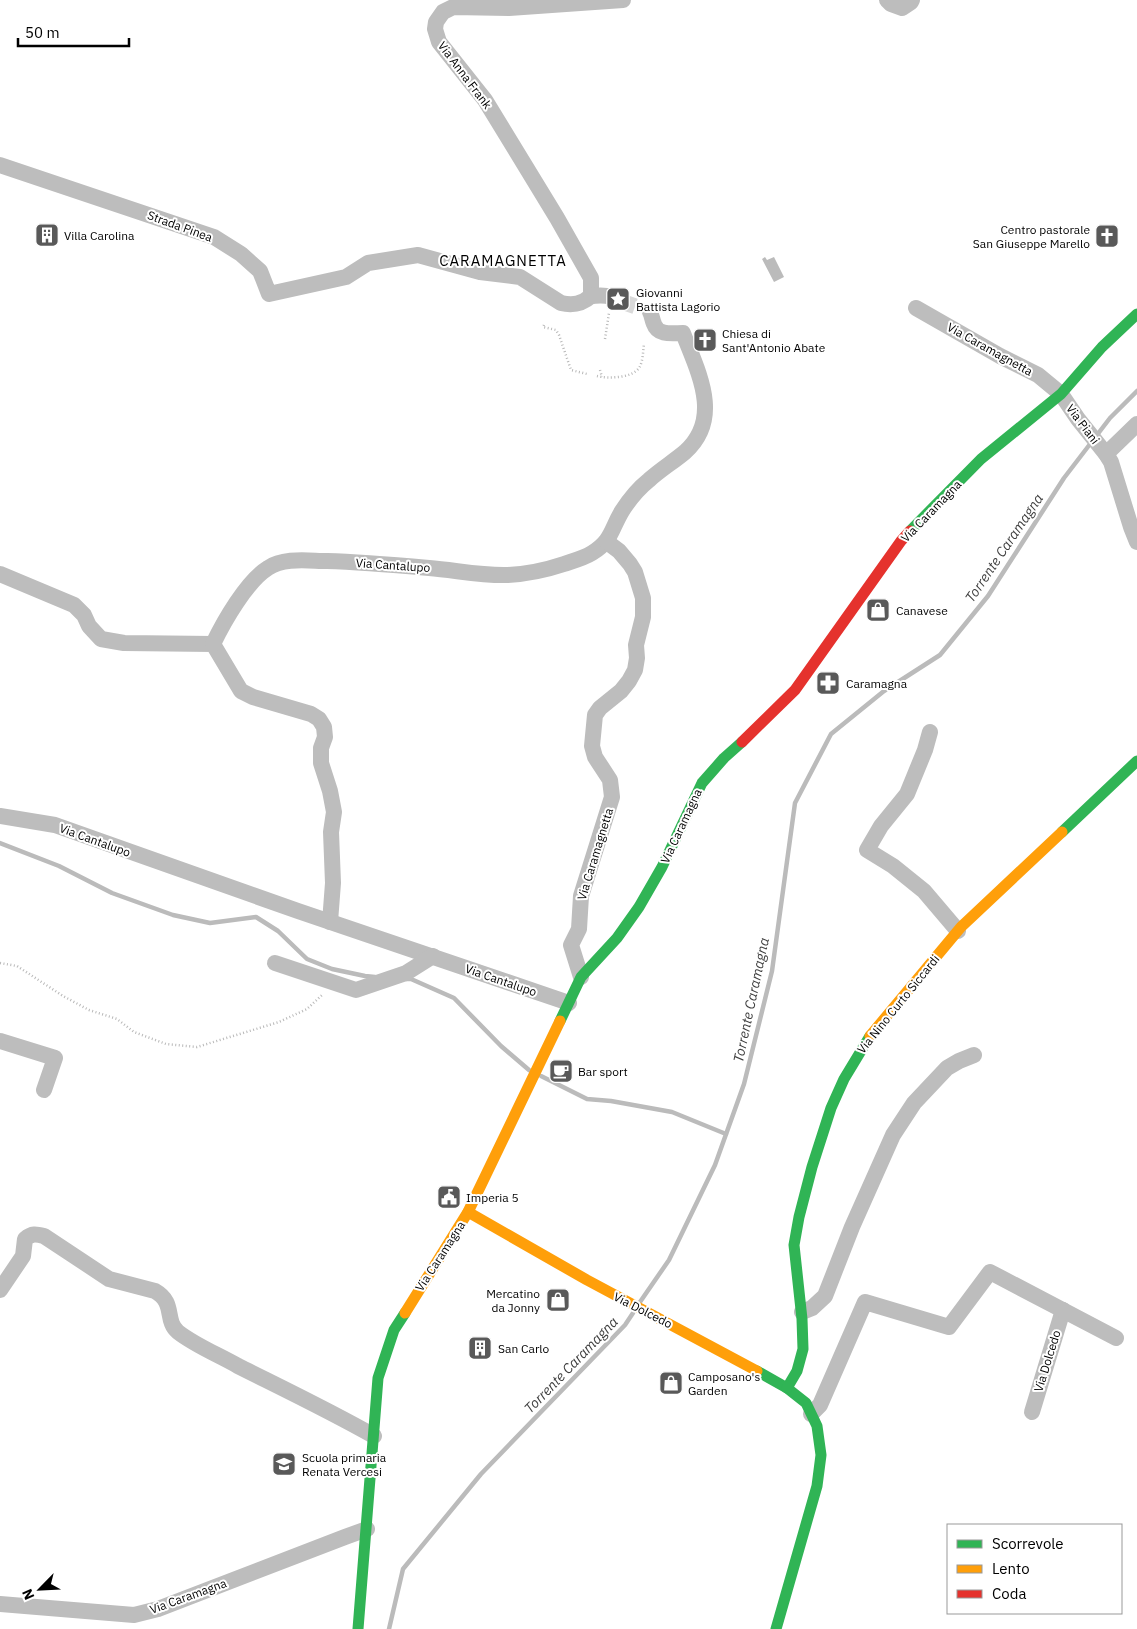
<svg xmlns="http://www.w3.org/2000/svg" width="1137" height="1629" font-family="'IBM Plex Sans',sans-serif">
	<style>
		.water { fill: #bbb }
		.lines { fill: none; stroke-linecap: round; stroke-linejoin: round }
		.stream { stroke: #bbb; stroke-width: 4.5 }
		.street-tunnel { stroke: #d9d9d9; stroke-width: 16; stroke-dasharray: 16 8; stroke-linecap: butt }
		.path { stroke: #b8b8b8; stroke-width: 2.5; stroke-dasharray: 1 2.5; stroke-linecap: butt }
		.street { stroke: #bdbdbd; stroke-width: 16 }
		.fast { stroke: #30b455; stroke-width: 11 }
		.slow { stroke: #ff9f0a; stroke-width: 11 }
		.jam { stroke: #e5322d; stroke-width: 11 }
		.labels { text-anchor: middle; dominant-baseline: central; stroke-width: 4; stroke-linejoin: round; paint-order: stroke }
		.street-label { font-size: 12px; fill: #000; stroke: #fff }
		.poi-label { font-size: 12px; fill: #000; stroke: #fff; text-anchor: start }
		.water-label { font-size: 14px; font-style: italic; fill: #3f3f3f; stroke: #fff }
		.quarter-label { font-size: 15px; letter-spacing: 1px; fill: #000; stroke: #fff }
	</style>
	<rect width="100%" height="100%" fill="#fff"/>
	<polygon class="water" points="765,257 767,260 774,257 784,277 774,282 762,259"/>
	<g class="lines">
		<g class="stream">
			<polyline points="0,843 59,866 112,893 173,915 210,923 256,917 278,931 307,959 332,969 365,976 375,977"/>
			<polyline points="406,979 411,979 454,998 501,1046 529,1070"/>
			<polyline points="541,1076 587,1099 611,1101 672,1112 726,1134"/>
			<polyline points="640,1302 669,1260 715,1165 744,1084 772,971 795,803 831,734 884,691 940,655 988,596 1064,478 1110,418 1137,391"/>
			<polyline points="389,1629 403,1569 481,1474 625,1325 633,1313"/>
		</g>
		<polyline class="street-tunnel" points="620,301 640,308"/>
		<g class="path">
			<polyline points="544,325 543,327 556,330 559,335 571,370 587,374"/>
			<polyline points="605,339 609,313"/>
			<polyline points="600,370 602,377"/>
			<path d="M597,376C608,379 632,378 639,368C643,362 643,351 644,344"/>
			<polyline points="0,963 17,966 63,996 89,1010 117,1019 134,1032 166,1044 197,1047 279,1022 307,1009 322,995"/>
		</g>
		<g class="street">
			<polyline points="887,0 891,4 902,8 911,2 912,0"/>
			<path d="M0,165L214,237L241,254L260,271L269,294L346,277L368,263L418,255L480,272L520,277L561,303C573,306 582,304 591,296"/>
			<polyline points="591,296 591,278 557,218 485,100 439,42 435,29 436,22 443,12 453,7 509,8 623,0"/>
			<path d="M591,296C603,295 610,295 620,301"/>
			<polyline points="916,308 1000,356 1038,375 1061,394 1078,419 1106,454 1111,462 1131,527 1137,542"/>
			<polyline points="1106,454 1137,424"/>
			<polyline points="0,574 74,605 84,615 89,626 101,639 124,643 213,644 241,691 253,697 311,714 319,719 324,727 325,737 321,748 321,763 330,791 334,812 331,832 333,883 330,922"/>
			<path d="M213,644C224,621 247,581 268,568C284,557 309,561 327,561C361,562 395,565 429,568C455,570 482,576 508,575C527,574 546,570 564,564C573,561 584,558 592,553C612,541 611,529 622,511C629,500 639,488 649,480C660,470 673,462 685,452C723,418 698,372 683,333C673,333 658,336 654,324C652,319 652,316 650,312"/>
			<polyline points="930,732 925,750 907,794 881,826 867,850 893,866 924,891 958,931"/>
			<polyline points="0,816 55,825 298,911 569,1003"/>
			<polyline points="275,963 356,990 406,973 433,956"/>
			<polyline points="581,977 571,945 579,929 581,896 612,797 610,780 595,757 592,746 595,715 600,708 621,691 629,681 635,670 637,658 636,645 643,617 643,598 635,572 630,564 619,551 607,542"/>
			<polyline points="0,1041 55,1058 44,1090"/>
			<path d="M0,1290L23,1256L25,1239C32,1233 36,1234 44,1236L109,1279L155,1291C176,1303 164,1320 178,1332C196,1346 219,1355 238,1366C284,1389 330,1411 374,1436"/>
			<polyline points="802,1312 812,1308 825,1296 852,1227 893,1135 914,1103 947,1068 959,1061 974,1055"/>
			<polyline points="1032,1412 1063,1310"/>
			<polyline points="811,1414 820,1405 865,1302 949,1327 990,1272 1116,1338"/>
			<polyline points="0,1604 134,1615 158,1609 345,1537 367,1529"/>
		</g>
		<g class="fast">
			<polyline points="910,531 981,459 1061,394 1102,347 1137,314"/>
			<polyline points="1062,832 1137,761"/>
			<polyline points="560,1021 581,977 617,938 639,907 662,867 702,783 724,758 742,742"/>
			<polyline points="757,1371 787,1388 806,1403 817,1426 821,1455 817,1486 776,1629"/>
			<polyline points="787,1388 797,1371 803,1349 802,1319 794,1245 799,1217 812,1167 831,1108 844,1079 870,1036"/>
			<polyline points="358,1629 378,1378 394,1330 405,1313"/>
		</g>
		<g class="slow">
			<polyline points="870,1036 961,927 1062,832"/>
			<polyline points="468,1212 587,1280 757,1371"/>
			<polyline points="405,1313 468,1212 560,1021"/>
		</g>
		<polyline class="jam" points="742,742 795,690 901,541 910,531"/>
	</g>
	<defs>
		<g id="building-square" transform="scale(1.25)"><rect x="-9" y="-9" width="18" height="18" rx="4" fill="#595959" stroke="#fff"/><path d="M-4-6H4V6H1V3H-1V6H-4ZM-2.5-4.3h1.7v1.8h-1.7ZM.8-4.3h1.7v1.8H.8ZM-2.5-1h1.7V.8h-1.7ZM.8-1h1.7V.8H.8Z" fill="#fff"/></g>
		<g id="church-square" transform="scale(1.25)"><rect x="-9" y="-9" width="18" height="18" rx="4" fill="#595959" stroke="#fff"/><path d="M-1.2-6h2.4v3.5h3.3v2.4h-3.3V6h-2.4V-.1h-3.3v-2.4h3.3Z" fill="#fff"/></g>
		<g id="sight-square" transform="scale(1.25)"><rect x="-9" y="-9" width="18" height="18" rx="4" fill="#595959" stroke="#fff"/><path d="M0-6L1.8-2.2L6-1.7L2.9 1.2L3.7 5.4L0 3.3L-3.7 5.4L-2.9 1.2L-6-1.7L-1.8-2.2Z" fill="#fff"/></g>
		<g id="shop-square" transform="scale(1.25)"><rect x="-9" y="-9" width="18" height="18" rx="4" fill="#595959" stroke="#fff"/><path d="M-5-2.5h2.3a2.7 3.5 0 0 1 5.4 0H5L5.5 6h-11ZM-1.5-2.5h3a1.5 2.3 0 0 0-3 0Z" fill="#fff"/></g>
		<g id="pharmacy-square" transform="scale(1.25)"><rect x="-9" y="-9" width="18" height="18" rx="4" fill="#595959" stroke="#fff"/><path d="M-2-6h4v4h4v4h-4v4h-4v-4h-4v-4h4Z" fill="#fff"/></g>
		<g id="cafe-square" transform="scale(1.25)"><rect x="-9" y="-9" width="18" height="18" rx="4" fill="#595959" stroke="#fff"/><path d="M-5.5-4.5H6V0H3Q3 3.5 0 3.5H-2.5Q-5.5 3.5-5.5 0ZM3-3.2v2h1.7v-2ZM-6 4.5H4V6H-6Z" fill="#fff"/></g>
		<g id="civic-square" transform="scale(1.25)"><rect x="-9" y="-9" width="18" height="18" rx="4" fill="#595959" stroke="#fff"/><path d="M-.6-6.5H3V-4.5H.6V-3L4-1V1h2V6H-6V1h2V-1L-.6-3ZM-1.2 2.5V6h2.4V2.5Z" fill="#fff"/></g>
		<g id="school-square" transform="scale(1.25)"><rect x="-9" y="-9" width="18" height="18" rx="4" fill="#595959" stroke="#fff"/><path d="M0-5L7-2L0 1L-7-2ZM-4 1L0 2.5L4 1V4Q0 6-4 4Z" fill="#fff"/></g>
	</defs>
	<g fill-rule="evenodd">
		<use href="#building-square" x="47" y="235"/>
		<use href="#church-square" x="1107" y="236"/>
		<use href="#sight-square" x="618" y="299"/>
		<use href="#church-square" x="705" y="340"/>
		<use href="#shop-square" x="878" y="610"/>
		<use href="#pharmacy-square" x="828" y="683"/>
		<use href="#cafe-square" x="561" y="1071"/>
		<use href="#civic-square" x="449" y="1197"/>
		<use href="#shop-square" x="558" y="1300"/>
		<use href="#building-square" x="480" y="1348"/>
		<use href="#shop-square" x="671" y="1383"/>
		<use href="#school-square" x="284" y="1464"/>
	</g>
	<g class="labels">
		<g class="street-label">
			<text transform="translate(465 75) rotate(53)">Via Anna Frank</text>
			<text transform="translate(180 226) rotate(20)">Strada Pinea</text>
			<text transform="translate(990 349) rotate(29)">Via Caramagnetta</text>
			<text transform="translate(1083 424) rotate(53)">Via Piani</text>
			<text transform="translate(931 511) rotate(-46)">Via Caramagna</text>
			<text transform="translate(393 565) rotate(4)">Via Cantalupo</text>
			<text transform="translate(681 826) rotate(-65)">Via Caramagna</text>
			<text transform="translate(95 840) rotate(20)">Via Cantalupo</text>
			<text transform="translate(595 854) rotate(-73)">Via Caramagnetta</text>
			<text transform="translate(501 980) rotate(19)">Via Cantalupo</text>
			<text transform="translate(898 1004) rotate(-51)">Via Nino Curto Siccardi</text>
			<text transform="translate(440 1256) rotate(-57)">Via Caramagna</text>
			<text transform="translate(643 1310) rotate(27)">Via Dolcedo</text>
			<text transform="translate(1047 1361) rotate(-73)">Via Dolcedo</text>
			<text transform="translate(188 1596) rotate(-20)">Via Caramagna</text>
		</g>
		<g class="poi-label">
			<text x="1090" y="229" text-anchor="end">Centro pastorale<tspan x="1090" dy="14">San Giuseppe Marello</tspan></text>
			<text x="64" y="235">Villa Carolina</text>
			<text x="636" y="292">Giovanni<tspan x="636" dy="14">Battista Lagorio</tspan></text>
			<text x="722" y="333">Chiesa di<tspan x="722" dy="14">Sant'Antonio Abate</tspan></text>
			<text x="896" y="610">Canavese</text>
			<text x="846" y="683">Caramagna</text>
			<text x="578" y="1071">Bar sport</text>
			<text x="466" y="1197">Imperia 5</text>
			<text x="540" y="1293" text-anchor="end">Mercatino<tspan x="540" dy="14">da Jonny</tspan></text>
			<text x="498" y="1348">San Carlo</text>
			<text x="688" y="1376">Camposano's<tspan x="688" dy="14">Garden</tspan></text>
			<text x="302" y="1457">Scuola primaria<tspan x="302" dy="14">Renata Vercesi</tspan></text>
		</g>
		<g class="water-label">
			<text transform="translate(1004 548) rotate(-56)">Torrente Caramagna</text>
			<text transform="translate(751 1000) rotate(-78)">Torrente Caramagna</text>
			<text transform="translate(571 1365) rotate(-46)">Torrente Caramagna</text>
		</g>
		<g class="quarter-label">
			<text x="503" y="260">CARAMAGNETTA</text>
		</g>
	</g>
	<rect x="947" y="1524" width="175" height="90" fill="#ffffff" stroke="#999999"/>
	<rect x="957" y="1540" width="25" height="8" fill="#30b455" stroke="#999999"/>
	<text x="992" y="1549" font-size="15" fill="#000000">Scorrevole</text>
	<rect x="957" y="1565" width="25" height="8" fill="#ff9f0a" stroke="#999999"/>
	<text x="992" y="1574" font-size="15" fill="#000000">Lento</text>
	<rect x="957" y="1590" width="25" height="8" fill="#e5322d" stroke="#999999"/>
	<text x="992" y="1599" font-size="15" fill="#000000">Coda</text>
	<g transform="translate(40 1589) rotate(246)" stroke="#ffffff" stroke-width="4" paint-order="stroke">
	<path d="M0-4L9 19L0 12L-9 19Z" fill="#000000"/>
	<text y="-8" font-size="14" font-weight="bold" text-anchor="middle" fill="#000000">N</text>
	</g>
	<path d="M18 38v8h111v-8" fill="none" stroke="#000000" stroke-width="2.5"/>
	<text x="25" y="38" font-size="15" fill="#000000" stroke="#ffffff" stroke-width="4" paint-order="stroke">50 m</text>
</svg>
